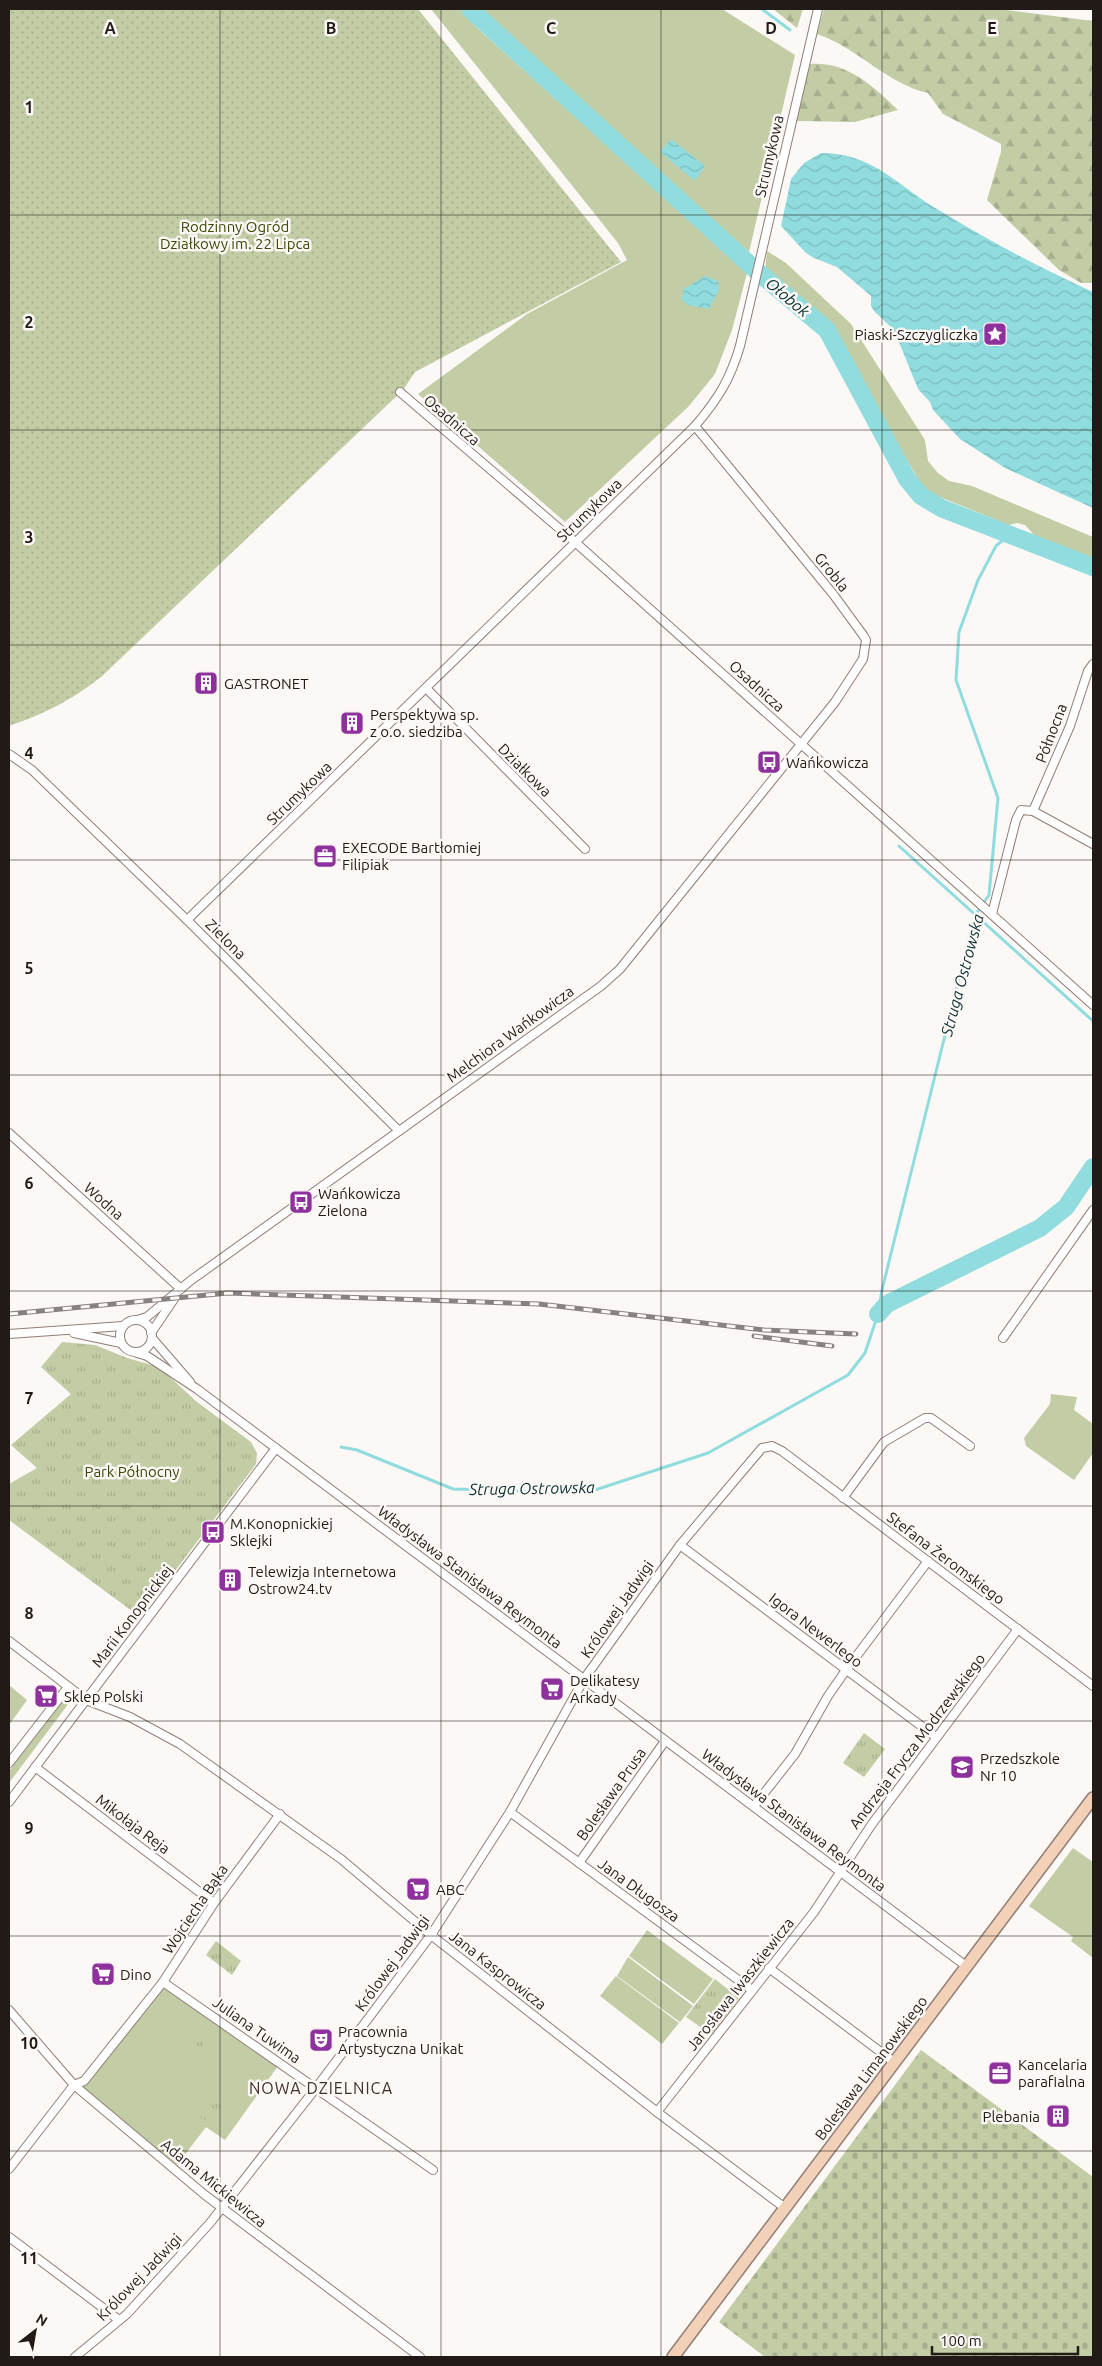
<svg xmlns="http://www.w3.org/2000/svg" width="1102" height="2366" font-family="Ubuntu,sans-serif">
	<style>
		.grass { fill: #c2cca5 }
		.forest { fill: url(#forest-firs) }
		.cemetery { fill: url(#cemetery-stones) }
		.park { fill: url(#park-tufts) }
		.garden { fill: url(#garden-dots) }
		.water { fill: url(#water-waves) }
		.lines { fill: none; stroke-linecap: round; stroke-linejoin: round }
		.stream { stroke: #90dcde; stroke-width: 3 }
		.river { stroke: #90dcde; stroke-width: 18 }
		.street-casing { stroke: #907e76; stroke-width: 10 }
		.secondary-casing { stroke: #907e76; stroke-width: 14 }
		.street { stroke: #fff; stroke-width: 8 }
		.secondary { stroke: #f3d0b8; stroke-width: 11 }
		.rail-casing { stroke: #87817f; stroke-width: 5 }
		.rail { stroke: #fcf8f6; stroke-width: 3; stroke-dasharray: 9; stroke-linecap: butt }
		.grid { fill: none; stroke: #211a17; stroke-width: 1; stroke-opacity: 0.55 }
		.labels { text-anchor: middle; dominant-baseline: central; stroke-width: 5; stroke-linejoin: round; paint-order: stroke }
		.street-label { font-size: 15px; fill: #211a17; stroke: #fcf8f6 }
		.park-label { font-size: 15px; fill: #3d4706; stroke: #fcf8f6 }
		.poi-label { font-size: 15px; fill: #211a17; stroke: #fcf8f6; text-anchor: start }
		.water-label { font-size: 16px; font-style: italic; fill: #083031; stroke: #fcf8f6 }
		.neighbourhood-label { font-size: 16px; letter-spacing: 1px; fill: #3f3029; stroke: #fcf8f6 }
		.grid-label { font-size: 16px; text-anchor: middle; font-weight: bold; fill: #211a17; stroke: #fcf8f6; stroke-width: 5; stroke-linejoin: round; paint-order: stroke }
	</style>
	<defs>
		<pattern id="forest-firs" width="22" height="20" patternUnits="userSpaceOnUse" patternTransform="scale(1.25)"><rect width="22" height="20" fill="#c2cca5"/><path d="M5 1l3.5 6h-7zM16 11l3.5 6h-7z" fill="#a6af8d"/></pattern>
		<pattern id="cemetery-stones" width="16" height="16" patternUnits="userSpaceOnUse" patternTransform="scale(1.25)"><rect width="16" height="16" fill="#c2cca5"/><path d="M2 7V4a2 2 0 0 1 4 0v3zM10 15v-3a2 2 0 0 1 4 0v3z" fill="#a6af8d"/></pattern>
		<pattern id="park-tufts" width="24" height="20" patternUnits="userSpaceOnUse" patternTransform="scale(1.25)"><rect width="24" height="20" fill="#c2cca5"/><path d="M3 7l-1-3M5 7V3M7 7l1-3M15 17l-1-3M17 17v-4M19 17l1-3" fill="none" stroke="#a6af8d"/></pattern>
		<pattern id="garden-dots" width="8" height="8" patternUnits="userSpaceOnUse" patternTransform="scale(1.25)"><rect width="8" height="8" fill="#c2cca5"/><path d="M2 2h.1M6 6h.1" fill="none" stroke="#a6af8d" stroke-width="1.8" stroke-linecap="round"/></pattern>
		<pattern id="water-waves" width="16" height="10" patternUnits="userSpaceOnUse" patternTransform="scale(1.25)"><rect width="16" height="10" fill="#90dcde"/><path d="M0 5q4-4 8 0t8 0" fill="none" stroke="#7cbcbe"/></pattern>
	</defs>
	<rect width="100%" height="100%" fill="#fcf8f6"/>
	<g class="grass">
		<polygon points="431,9 462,9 476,27 747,273 732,330 715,374 688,407 565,522 418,394 527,314 627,260 618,243"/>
		<polygon points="481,9 722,9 795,55 749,252"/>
		<polygon points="767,251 786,263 851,324 925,440 928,461 938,473 949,481 972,486 1093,537 1093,560 1034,535 1025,525 1017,523 1009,525 925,491 829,327 765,272"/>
		<polygon points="1051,1394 1077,1397 1074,1410 1093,1424 1093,1453 1074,1480 1026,1446 1024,1438 1050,1404"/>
		<polygon points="9,1685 27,1700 9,1725"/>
		<polygon points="66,1694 72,1699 9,1783 9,1771"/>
		<polygon points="1073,1848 1093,1862 1093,1958 1071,1941 1073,1937 1029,1906"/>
		<polygon points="647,1930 713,1979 694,2004 629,1956"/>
		<polygon points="628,1957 693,2006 680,2022 617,1976"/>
		<polygon points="616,1976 679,2023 662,2044 600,1996"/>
		<polygon points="164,1986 278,2066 225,2140 206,2127 177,2165 82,2089"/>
	</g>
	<g class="forest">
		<polygon points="773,9 803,9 797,28"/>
		<path d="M824,9H998L1093,21V283H1081L1059,270L987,200L1001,152V144L943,114L928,93C887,84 857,47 817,34Z"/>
		<path d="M810,64C847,61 873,86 898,110L855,122L795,121Z"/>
	</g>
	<polygon class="cemetery" points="921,2050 1093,2177 1093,2357 765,2357 719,2322"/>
	<g class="park">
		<polygon points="62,1342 95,1345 127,1358 159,1367 197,1402 251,1442 257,1453 256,1464 140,1617 9,1520 9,1484 37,1468 11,1445 71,1394 41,1367"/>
		<polygon points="864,1733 885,1749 864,1777 843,1763"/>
		<polygon points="216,1941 241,1961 232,1975 206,1955"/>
		<polygon points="715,1979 739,1998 712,2035 686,2017"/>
		<polygon points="188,2037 208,2037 199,2050 185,2040"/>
		<polygon points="213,2099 231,2113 218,2130 199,2116"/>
	</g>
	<path class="garden" d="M9,9H418L621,262L415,372L403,390L101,677C70,701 46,713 9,726Z"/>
	<g class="water">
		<polygon points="671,139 705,166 695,181 660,152"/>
		<path d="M821,153C871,153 894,182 932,206C984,238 1038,267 1093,292V508L1005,468L960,439L933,410L930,402L918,389L894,330L874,311L871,306V296L837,267L814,258L806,253L781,226L791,179L804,163Z"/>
		<polygon points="705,276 718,281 719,290 709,309 688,305 681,299 684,289"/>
	</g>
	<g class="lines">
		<g class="stream">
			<polyline points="762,9 790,30"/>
			<polyline points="899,846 1093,1021"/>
			<polyline points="341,1447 357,1450 453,1489 559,1492 595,1490 708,1453 848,1375 865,1353 878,1314 882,1290 971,930 976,914 989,895 998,798 956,680 959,632 978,580 996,546 1011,533"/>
		</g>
		<g class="river">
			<polyline points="470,9 759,273 827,330 907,479 921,496 941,508 1093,567"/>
			<polyline points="878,1314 887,1304 1040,1228 1066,1207 1093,1167"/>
		</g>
		<g class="street-casing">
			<g id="street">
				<polyline points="400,392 575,542 1093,1005"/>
				<polyline points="426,688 585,849"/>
				<polyline points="9,754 32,770 187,920 399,1131"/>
				<polyline points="1033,811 1093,844"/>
				<polyline points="992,914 1016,820 1021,810 1033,811 1070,726 1088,671 1093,664"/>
				<path d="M187,920L695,426C718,399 730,380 740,346L818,9"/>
				<polyline points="9,1133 181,1289"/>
				<circle cx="136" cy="1336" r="16"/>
				<polyline points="137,1320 147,1317 190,1281 601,986 620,969 835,702 863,659 866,640 863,635 833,594 695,426"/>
				<polyline points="74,1333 121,1343"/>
				<polyline points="151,1333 174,1299"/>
				<polyline points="9,1334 123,1326"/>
				<polyline points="152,1338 190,1382"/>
				<polyline points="1003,1338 1093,1210"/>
				<polyline points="137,1353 147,1356 197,1389 966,1966"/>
				<polyline points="843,1498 884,1442 925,1418 931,1418 970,1446"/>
				<polyline points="680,1545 936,1737"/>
				<polyline points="9,1641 86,1700 130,1717 180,1744 341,1859 431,1935 657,2112 785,2208"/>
				<polyline points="9,1763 68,1687"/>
				<polyline points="35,1767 214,1903"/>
				<polyline points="9,1802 276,1448"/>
				<polyline points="754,1806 795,1754 828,1696 846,1670 928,1561"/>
				<polyline points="510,1812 752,1990"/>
				<polyline points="579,1863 665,1741"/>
				<polyline points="769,1968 894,2062"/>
				<polyline points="163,1982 433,2170"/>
				<polyline points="9,2010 74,2085 205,2195 420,2357"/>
				<polyline points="657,2112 814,1912 872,1824 1018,1629"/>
				<polyline points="9,2169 74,2085 84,2081 163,1982 214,1903 280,1814"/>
				<polyline points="9,2237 119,2320"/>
				<polyline points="75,2357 127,2314 210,2223 316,2088 431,1935 510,1812 584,1679 680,1545 762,1448 772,1446 782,1451 1093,1686"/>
			</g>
		</g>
		<g class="secondary-casing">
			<polyline id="secondary" points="673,2357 1093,1798"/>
		</g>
		<use href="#street" class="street"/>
		<use href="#secondary" class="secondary"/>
		<g class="rail-casing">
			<g id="rail">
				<polyline points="9,1314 228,1293 539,1304 764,1330 856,1334"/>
				<polyline points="754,1336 832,1346"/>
			</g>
		</g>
		<use href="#rail" class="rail"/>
	</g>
	<path class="grid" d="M220,9V2357M441,9V2357M661,9V2357M882,9V2357M9,215H1093M9,430H1093M9,645H1093M9,860H1093M9,1075H1093M9,1291H1093M9,1506H1093M9,1721H1093M9,1936H1093M9,2151H1093"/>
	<defs>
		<g id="sight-square" transform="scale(1.25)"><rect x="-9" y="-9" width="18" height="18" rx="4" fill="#8e319c" stroke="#fcf8f6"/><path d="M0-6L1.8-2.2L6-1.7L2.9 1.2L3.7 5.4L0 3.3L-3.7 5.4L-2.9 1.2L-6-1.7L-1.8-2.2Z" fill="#fff"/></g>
		<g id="building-square" transform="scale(1.25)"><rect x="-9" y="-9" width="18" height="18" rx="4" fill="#8e319c" stroke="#fcf8f6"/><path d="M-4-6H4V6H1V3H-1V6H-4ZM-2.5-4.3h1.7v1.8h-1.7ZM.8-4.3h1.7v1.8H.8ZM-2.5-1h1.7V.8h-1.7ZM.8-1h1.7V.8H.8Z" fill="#fff"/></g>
		<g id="bus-square" transform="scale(1.25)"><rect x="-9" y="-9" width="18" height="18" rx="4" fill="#8e319c" stroke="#fcf8f6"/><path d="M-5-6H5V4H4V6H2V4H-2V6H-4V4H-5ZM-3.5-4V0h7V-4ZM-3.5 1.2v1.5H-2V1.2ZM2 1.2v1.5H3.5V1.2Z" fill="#fff"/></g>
		<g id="office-square" transform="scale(1.25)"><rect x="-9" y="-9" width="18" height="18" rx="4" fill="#8e319c" stroke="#fcf8f6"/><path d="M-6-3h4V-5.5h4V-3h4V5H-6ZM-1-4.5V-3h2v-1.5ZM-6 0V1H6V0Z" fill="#fff"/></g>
		<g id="supermarket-square" transform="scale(1.25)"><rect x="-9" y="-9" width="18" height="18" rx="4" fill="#8e319c" stroke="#fcf8f6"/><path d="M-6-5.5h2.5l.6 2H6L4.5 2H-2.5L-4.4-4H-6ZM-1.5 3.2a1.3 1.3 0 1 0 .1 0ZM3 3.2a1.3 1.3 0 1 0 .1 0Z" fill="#fff"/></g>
		<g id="school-square" transform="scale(1.25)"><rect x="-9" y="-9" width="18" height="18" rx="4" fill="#8e319c" stroke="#fcf8f6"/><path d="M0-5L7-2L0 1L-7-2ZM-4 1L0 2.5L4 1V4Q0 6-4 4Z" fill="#fff"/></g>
		<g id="theatre-square" transform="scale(1.25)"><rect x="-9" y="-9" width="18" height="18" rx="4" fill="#8e319c" stroke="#fcf8f6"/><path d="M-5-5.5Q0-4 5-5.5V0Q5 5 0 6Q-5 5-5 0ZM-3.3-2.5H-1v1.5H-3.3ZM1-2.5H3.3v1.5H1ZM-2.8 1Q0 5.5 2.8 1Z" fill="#fff"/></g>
	</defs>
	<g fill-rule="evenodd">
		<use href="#sight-square" x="995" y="334"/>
		<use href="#building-square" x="206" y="683"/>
		<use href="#building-square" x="352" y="723"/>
		<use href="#bus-square" x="769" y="762"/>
		<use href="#office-square" x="325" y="856"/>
		<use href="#bus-square" x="301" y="1202"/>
		<use href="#bus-square" x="213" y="1532"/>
		<use href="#building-square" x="230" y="1580"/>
		<use href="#supermarket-square" x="552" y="1689"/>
		<use href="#supermarket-square" x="46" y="1696"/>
		<use href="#school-square" x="962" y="1767"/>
		<use href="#supermarket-square" x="418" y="1889"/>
		<use href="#supermarket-square" x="103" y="1974"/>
		<use href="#theatre-square" x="321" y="2040"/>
		<use href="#office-square" x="1000" y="2073"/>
		<use href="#building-square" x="1058" y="2116"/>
	</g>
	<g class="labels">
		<g class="street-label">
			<text transform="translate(769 156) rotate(-77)">Strumykowa</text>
			<text transform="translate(452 420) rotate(41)">Osadnicza</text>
			<text transform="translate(589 510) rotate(-44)">Strumykowa</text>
			<text transform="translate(832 572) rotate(51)">Grobla</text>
			<text transform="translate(757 686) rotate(42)">Osadnicza</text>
			<text transform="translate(1051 733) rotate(-69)">Północna</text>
			<text transform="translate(525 770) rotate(45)">Działkowa</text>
			<text transform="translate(299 793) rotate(-44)">Strumykowa</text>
			<text transform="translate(226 939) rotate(45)">Zielona</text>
			<text transform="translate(510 1034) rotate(-36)">Melchiora Wańkowicza</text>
			<text transform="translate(104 1201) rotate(42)">Wodna</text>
			<text transform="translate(946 1558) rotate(37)">Stefana Żeromskiego</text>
			<text transform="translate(470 1577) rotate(37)">Władysława Stanisława Reymonta</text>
			<text transform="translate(617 1609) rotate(-55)">Królowej Jadwigi</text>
			<text transform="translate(132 1616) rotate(-53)">Marii Konopnickiej</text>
			<text transform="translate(816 1630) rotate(37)">Igora Newerlego</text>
			<text transform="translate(917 1741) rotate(-53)">Andrzeja Frycza Modrzewskiego</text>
			<text transform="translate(611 1794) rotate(-55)">Bolesława Prusa</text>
			<text transform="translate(794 1820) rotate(37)">Władysława Stanisława Reymonta</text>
			<text transform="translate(133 1824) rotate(37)">Mikołaja Reja</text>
			<text transform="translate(639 1890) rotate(36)">Jana Długosza</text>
			<text transform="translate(195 1909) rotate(-56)">Wojciecha Bąka</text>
			<text transform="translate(392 1963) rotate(-54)">Królowej Jadwigi</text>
			<text transform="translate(498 1970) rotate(38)">Jana Kasprowicza</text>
			<text transform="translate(740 1984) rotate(-52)">Jarosława Iwaszkiewicza</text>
			<text transform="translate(257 2030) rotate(35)">Juliana Tuwima</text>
			<text transform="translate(871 2068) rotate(-53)">Bolesława Limanowskiego</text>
			<text transform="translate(214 2183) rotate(39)">Adama Mickiewicza</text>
			<text transform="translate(139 2277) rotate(-46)">Królowej Jadwigi</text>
		</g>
		<g class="park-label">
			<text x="235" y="226">Rodzinny Ogród<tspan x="235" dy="17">Działkowy im. 22 Lipca</tspan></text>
			<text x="132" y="1471">Park Północny</text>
		</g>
		<g class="poi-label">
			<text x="978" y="334" text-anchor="end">Piaski-Szczygliczka</text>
			<text x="224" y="683">GASTRONET</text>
			<text x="370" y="714">Perspektywa sp.<tspan x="370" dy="17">z o.o. siedziba</tspan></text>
			<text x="786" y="762">Wańkowicza</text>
			<text x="342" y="847">EXECODE Bartłomiej<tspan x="342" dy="17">Filipiak</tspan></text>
			<text x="318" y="1193">Wańkowicza<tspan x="318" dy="17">Zielona</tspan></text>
			<text x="230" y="1523">M.Konopnickiej<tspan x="230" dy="17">Sklejki</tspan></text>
			<text x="248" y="1571">Telewizja Internetowa<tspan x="248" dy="17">Ostrow24.tv</tspan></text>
			<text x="570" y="1680">Delikatesy<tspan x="570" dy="17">Arkady</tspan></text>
			<text x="64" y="1696">Sklep Polski</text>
			<text x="980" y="1758">Przedszkole<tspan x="980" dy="17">Nr 10</tspan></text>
			<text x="436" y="1889">ABC</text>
			<text x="120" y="1974">Dino</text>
			<text x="338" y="2031">Pracownia<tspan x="338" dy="17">Artystyczna Unikat</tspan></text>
			<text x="1018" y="2064">Kancelaria<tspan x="1018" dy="17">parafialna</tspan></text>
			<text x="1040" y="2116" text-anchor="end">Plebania</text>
		</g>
		<g class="water-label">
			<text transform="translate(788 297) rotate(40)">Ołobok</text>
			<text transform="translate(962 975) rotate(-75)">Struga Ostrowska</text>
			<text transform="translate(532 1488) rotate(-1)">Struga Ostrowska</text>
		</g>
		<g class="neighbourhood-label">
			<text x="321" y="2088">NOWA DZIELNICA</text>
		</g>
	</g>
	<g class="grid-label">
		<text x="110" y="34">A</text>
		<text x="331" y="34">B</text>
		<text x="551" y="34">C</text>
		<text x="771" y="34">D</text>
		<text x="992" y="34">E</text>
		<text x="29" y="113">1</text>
		<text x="29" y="328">2</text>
		<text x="29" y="543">3</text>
		<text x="29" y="759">4</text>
		<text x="29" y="974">5</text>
		<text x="29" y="1189">6</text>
		<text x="29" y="1404">7</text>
		<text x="29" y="1619">8</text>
		<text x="29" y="1834">9</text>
		<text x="29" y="2049">10</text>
		<text x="29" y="2264">11</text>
	</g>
	<rect width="1102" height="2366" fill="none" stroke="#211a17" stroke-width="20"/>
	<g transform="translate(35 2331) rotate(31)" stroke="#fcf8f6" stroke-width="4" paint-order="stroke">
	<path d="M0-4L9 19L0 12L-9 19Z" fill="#211a17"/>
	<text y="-8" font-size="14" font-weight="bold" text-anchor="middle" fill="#211a17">N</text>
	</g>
	<path d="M932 2346v8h146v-8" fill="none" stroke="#211a17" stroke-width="2.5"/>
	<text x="940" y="2346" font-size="15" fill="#211a17" stroke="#fcf8f6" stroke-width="4" paint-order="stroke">100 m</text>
</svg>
